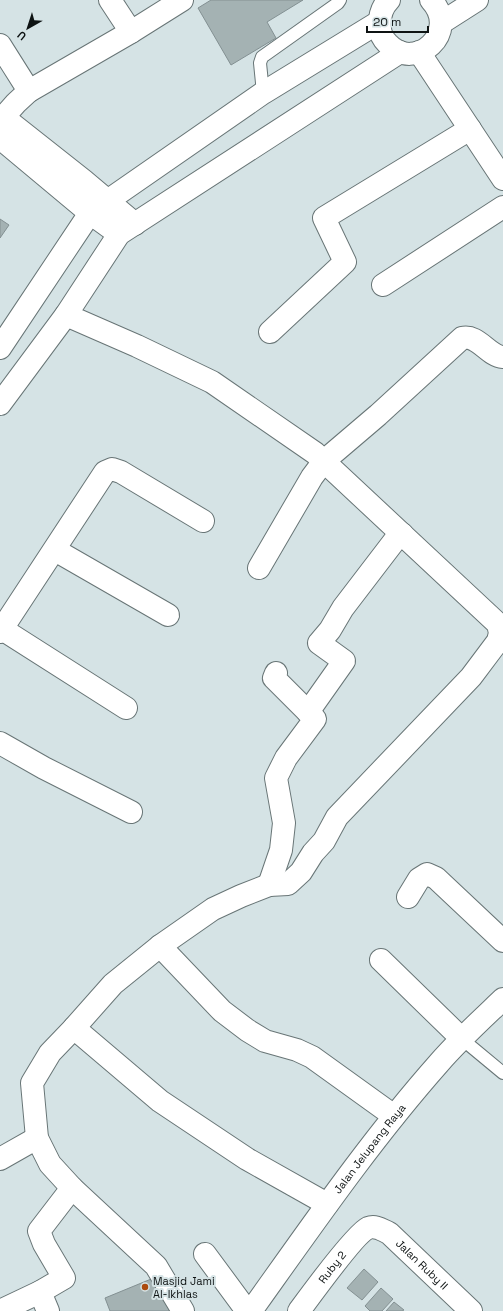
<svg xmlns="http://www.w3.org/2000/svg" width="503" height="1311" font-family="'Space Grotesk',sans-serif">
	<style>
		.building { fill: #a4b2b3; stroke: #839092 }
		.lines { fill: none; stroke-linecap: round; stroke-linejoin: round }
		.lane-casing { stroke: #687576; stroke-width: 14 }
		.street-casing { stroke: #687576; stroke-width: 24 }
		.secondary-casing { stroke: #687576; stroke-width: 24 }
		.lane { stroke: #fff; stroke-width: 12 }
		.street { stroke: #fff; stroke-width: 22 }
		.secondary { stroke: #fff; stroke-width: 22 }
		.poi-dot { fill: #ac4a0e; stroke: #d5e3e5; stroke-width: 1.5 }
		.labels { text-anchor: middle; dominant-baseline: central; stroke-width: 4; stroke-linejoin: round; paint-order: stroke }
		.street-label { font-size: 11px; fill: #0e1313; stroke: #d5e3e5 }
		.poi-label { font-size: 11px; fill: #0e1313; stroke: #d5e3e5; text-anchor: start }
	</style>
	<rect width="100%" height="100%" fill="#d5e3e5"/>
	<g class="building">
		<polygon points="211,0 303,0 267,22 276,38 231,65 198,8"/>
		<polygon points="0,219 9,225 0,238"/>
		<polygon points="364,1269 378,1282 362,1300 347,1288"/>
		<polygon points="156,1277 170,1311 110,1311 105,1298"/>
		<polygon points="381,1288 393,1299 382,1311 370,1311 365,1306"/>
		<polygon points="394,1302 404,1310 402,1311 386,1311"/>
	</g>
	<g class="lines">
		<g class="lane-casing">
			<g id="lane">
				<polyline points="263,93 260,63 262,57 338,3 340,0"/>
				<polyline points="462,1039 503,1073"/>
			</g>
		</g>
		<g class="street-casing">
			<g id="street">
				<polyline points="110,0 131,32"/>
				<path d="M389,0C381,8 379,17 380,28C380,34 384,40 388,44C415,73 461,32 431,0"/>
				<polyline points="441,23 477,0"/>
				<polyline points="0,45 29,91"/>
				<polyline points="419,52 503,179"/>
				<polyline points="3,117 84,181 135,224"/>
				<polyline points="0,121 16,103 29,91 131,32 182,0"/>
				<polyline points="0,138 90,213 119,234"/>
				<polyline points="383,285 503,207"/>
				<polyline points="66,315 137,346 212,382 315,453 498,624 500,633 498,641 471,677 337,817 324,841 313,853 301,872 288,884 269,885 241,896 213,909 160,946 113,984 74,1028 50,1053 32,1083 37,1138 50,1164 72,1188 156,1266 183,1311"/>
				<polyline points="270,332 345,262 324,218 470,129"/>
				<polyline points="0,348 90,213 263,93 379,22"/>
				<polyline points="0,404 66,315 119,234 400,52"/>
				<polyline points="55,550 168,615"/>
				<path d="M259,568L312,477L324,461L378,415L462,338C478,334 488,356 503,357"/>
				<polyline points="2,629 126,708"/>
				<polyline points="0,632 105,472 112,469 121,472 203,521"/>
				<polyline points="308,712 344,661 319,643 330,630 343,608 395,540 402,534"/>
				<polyline points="0,743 44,768 131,812"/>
				<polyline points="269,885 281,850 284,823 276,778 286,758 315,719 274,678 276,673"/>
				<polyline points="408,897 419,879 427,874 436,878 503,941"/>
				<polyline points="160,946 222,1011 247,1030 265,1041 297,1050 312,1057 394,1116"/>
				<polyline points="381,960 462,1039"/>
				<polyline points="74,1028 160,1101 247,1159 327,1204"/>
				<polyline points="0,1159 37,1138"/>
				<polyline points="205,1254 247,1311"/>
				<polyline points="40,1292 48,1311"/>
				<polyline points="0,1311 40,1292 64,1278 44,1244 39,1231 72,1188"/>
				<path id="s1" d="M299,1311C310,1296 356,1233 368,1228C376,1225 382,1230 389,1233L471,1311"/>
			</g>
		</g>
		<g class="secondary-casing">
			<g id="secondary">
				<path id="s2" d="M251,1311C311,1227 370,1141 439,1063C459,1040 481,1020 503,999"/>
			</g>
		</g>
		<use href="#lane" class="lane"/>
		<use href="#street" class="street"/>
		<use href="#secondary" class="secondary"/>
	</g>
	<circle class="poi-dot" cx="145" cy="1287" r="4"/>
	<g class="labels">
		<g class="street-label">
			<text stroke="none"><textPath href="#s2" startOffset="201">Jalan Jelupang Raya</textPath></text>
			<text stroke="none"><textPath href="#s1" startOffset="176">Jalan Ruby II</textPath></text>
			<text stroke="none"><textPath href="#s1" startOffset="55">Ruby 2</textPath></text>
		</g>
		<g class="poi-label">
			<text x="153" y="1281">Masjid Jami<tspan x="153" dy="13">Al-Ikhlas</tspan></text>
		</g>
	</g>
	<g transform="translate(28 28) rotate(219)" stroke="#d5e3e5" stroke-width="3" paint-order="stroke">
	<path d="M0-3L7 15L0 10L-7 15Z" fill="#0e1313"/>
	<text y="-6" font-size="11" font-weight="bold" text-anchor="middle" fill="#0e1313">U</text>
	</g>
	<path d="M367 26v6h61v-6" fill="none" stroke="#0e1313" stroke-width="2"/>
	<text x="373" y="26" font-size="12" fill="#0e1313" stroke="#d5e3e5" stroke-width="3" paint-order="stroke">20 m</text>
</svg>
